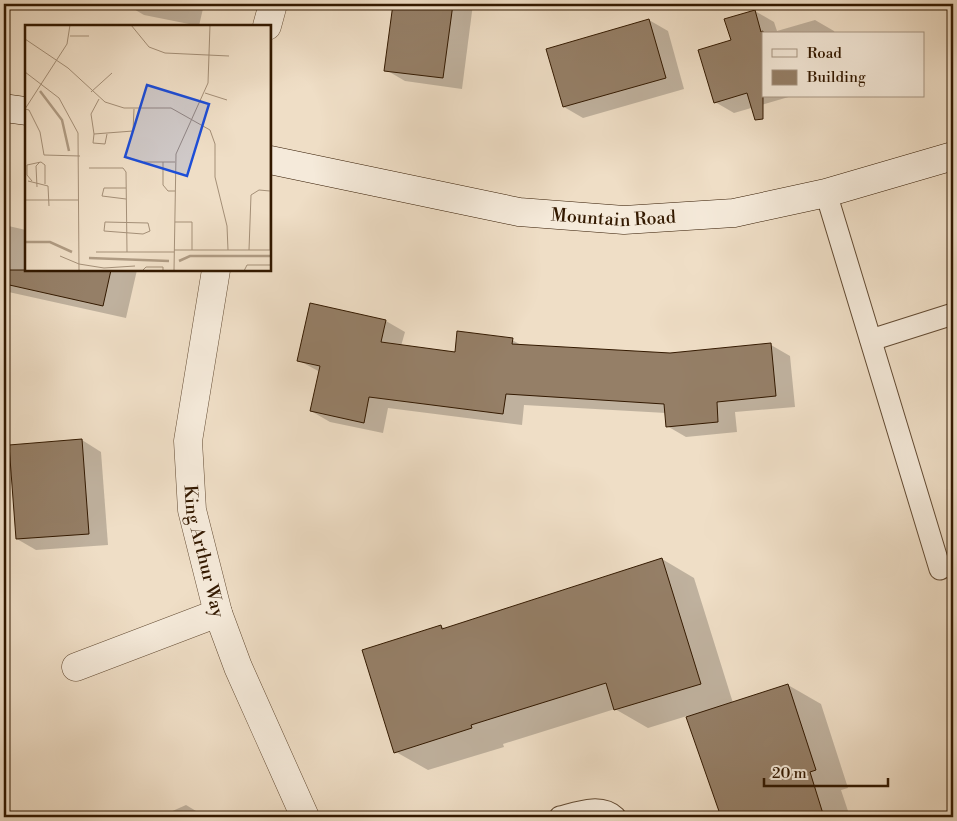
<svg xmlns="http://www.w3.org/2000/svg" width="957" height="821" font-family="'Libre Bodoni',serif">
	<style>
		.shadow { fill: #0003 }
		.building { fill: #957f67; stroke: #331900 }
		.lines { fill: none; stroke-linecap: round; stroke-linejoin: round }
		.lane-casing { stroke: #624a32; stroke-width: 23 }
		.street-casing { stroke: #624a32; stroke-width: 29 }
		.secondary-casing { stroke: #331900; stroke-width: 29 }
		.lane { stroke: #f5eada; stroke-width: 21 }
		.street { stroke: #f5eada; stroke-width: 28 }
		.secondary { stroke: #f5eada; stroke-width: 28 }
		.labels { text-anchor: middle; dominant-baseline: central; stroke-width: 4; stroke-linejoin: round; paint-order: stroke }
		.street-label { font-size: 18px; fill: #331900; stroke: #f5eada }
		.inset-river { fill: none; stroke: #af9b83; stroke-width: 2.5 }
		.inset-road { fill: none; stroke: #a48f77; stroke-width: 1 }
		.view { fill: #1d4ed8; fill-opacity: 0.15; stroke: #1d4ed8; stroke-width: 2.5 }
		.inset-edge { fill: none; stroke: #331900; stroke-width: 2.5 }
	</style>
	<rect width="100%" height="100%" fill="#efdec6"/>
	<filter id="stains"><feTurbulence type="fractalNoise" baseFrequency=".004" numOctaves="4"/><feColorMatrix values="0 0 0 0 .2 0 0 0 0 .09 0 0 0 0 .02 0 0 0 .5 -.17"/></filter>
	<radialGradient id="worn" r=".72"><stop offset=".6" stop-color="#630" stop-opacity="0"/><stop offset="1" stop-color="#630" stop-opacity=".3"/></radialGradient>
	<g class="shadow">
		<polygon points="125,4 204,4 199,26 144,15"/>
		<polygon points="394,4 473,4 462,89 405,81 386,70"/>
		<polygon points="755,11 774,22 777,31 815,20 834,31 835,34 763,34 763,96 792,96 734,113 715,102"/>
		<polygon points="649,20 668,31 684,89 583,118 564,107"/>
		<polygon points="4,225 26,230 26,270 137,270 126,318 4,291"/>
		<polygon points="386,321 405,332 401,346 456,353 512,340 523,346 670,354 771,345 790,356 795,407 735,412 737,432 686,437 667,426 666,413 524,405 522,425 388,408 383,433 330,422 311,411 320,372 298,360"/>
		<polygon points="82,440 101,452 108,545 36,550 17,539"/>
		<polygon points="662,559 694,578 733,703 788,685 821,704 848,788 841,790 850,817 721,817 687,716 648,728 615,709 503,744 504,747 428,770 396,752 441,626 446,629"/>
		<polygon points="186,805 206,817 159,817"/>
	</g>
	<g class="building">
		<polygon points="393,4 453,4 443,78 384,71"/>
		<polygon points="755,10 761,32 763,31 763,119 755,120 747,93 714,103 698,50 731,40 724,19"/>
		<polygon points="649,19 666,78 563,107 546,49"/>
		<polygon points="7,270 111,270 103,306 5,284"/>
		<polygon points="310,303 386,320 381,342 455,352 457,331 513,338 512,344 670,353 771,343 776,396 717,402 718,422 666,427 664,404 506,394 503,414 369,397 364,423 310,411 320,366 297,361"/>
		<polygon points="82,439 89,534 16,539 9,445"/>
		<polygon points="662,558 701,684 614,710 606,683 471,725 472,728 394,753 362,650 441,625 442,629"/>
		<polygon points="788,684 816,770 810,772 824,817 721,817 686,717"/>
	</g>
	<g class="lines">
		<g class="lane-casing">
			<g id="lane">
				<polyline points="826,193 940,569"/>
				<polyline points="871,340 953,314"/>
				<path d="M560,817C576,813 601,803 615,817"/>
			</g>
		</g>
		<g class="street-casing">
			<g id="street">
				<polyline points="267,26 273,4"/>
				<path id="s1" d="M216,270L188,441L192,510L218,613L238,667L305,817"/>
				<polyline points="76,667 218,613"/>
			</g>
		</g>
		<g class="secondary-casing">
			<g id="secondary">
				<polyline points="4,108 26,111"/>
				<path id="s2" d="M270,160L519,212L624,220L734,213L826,193L953,156"/>
			</g>
		</g>
		<use href="#lane" class="lane"/>
		<use href="#street" class="street"/>
		<use href="#secondary" class="secondary"/>
	</g>
	<g class="labels">
		<g class="street-label">
			<text stroke="none"><textPath href="#s2" startOffset="349">Mountain Road</textPath></text>
			<text stroke="none"><textPath href="#s1" startOffset="285">King Arthur Way</textPath></text>
		</g>
	</g>
	<g transform="translate(25 25)">
		<rect width="246" height="246" fill="#efdec6"/>
		<path class="inset-river" d="M15,66L37,95L44,126M0,217H25L47,227M64,233L144,236M154,236L165,231H247"/>
		<path class="inset-road" d="M45,0L42,19L0,84L4,85L15,107L19,130L55,131M106,0L124,22L140,28L204,31M45,11H64M0,14L43,43L80,77L99,83H146L185,105L190,119V152L202,201L203,225M0,47L34,73L53,108L54,246M66,67L87,48M180,68L202,75M74,74L66,89L69,109L108,106L109,84M69,109L68,118L80,119L82,109M119,137H150M138,137V160L143,166H150M64,143H98L101,147L102,227M3,156L23,161L24,181M7,156L2,150V140L16,137L20,140V159M12,162L11,141L15,137M101,174L77,171L79,163H101M0,175H54M80,197L123,198L125,206L118,209L79,206ZM150,197H167V225M149,225H245M224,225L226,170L234,165L245,166M245,225V0M71,227H149M35,231L54,239L79,243L110,241M117,246L121,242H138V246M149,246L151,129L183,58L185,0M219,246L222,240H247"/>
		<path class="view" d="M122,60L184,79L162,151L100,132Z"/>
		<rect width="246" height="246" class="inset-edge"/>
	</g>
	<rect width="957" height="821" fill="none" stroke="#efdec6" stroke-width="20"/>
	<rect x="5" y="5" width="947" height="811" fill="none" stroke="#331900" stroke-width="2.5"/>
	<rect x="10" y="10" width="937" height="801" fill="none" stroke="#331900"/>
	<rect x="762" y="32" width="162" height="65" fill="#f5eada" stroke="#a79683"/>
	<rect x="772" y="49" width="25" height="8" fill="#f5eada" stroke="#a79683"/>
	<text x="807" y="58" font-size="15" fill="#331900">Road</text>
	<rect x="772" y="70" width="25" height="15" fill="#957f67" stroke="#a79683"/>
	<text x="807" y="82" font-size="15" fill="#331900">Building</text>
	<path d="M764 778v8h124v-8" fill="none" stroke="#331900" stroke-width="2.5"/>
	<text x="772" y="778" font-size="15" fill="#331900" stroke="#f5eada" stroke-width="4" paint-order="stroke">20 m</text>
	<rect width="100%" height="100%" filter="url(#stains)"/>
	<rect width="100%" height="100%" fill="url(#worn)"/>
</svg>
